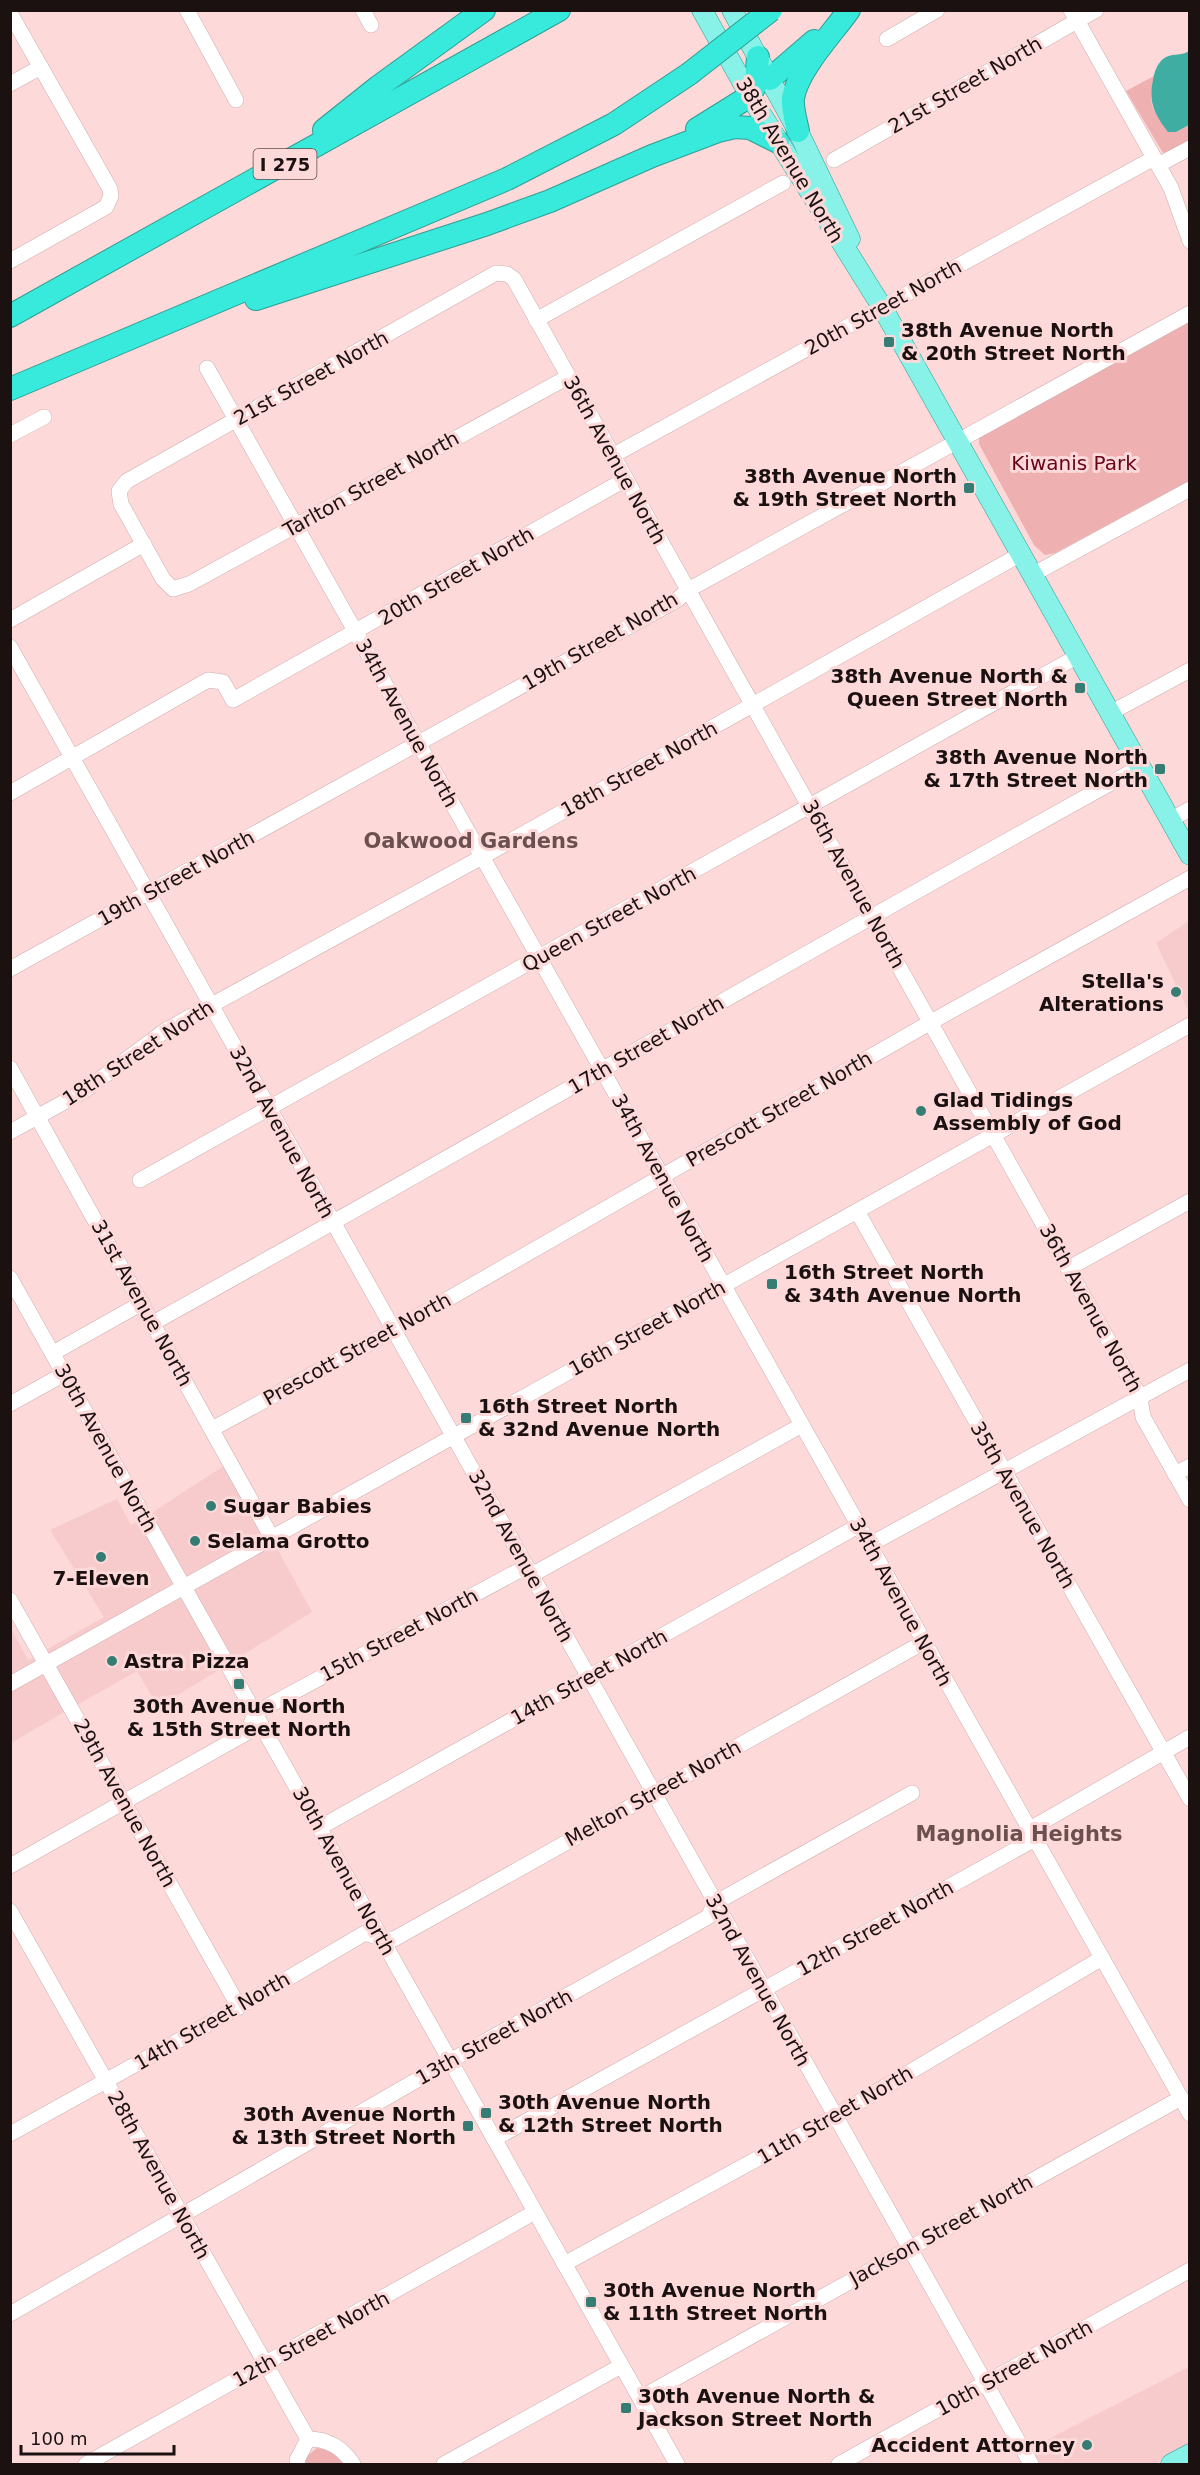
<svg xmlns="http://www.w3.org/2000/svg" width="1200" height="2475" font-family="'DejaVu Sans',sans-serif">
	<style>
		.built { fill: #f7cbcb }
		.green { fill: #eeb0b0 }
		.water { fill: #40ada2 }
		.lines { fill: none; stroke-linecap: round; stroke-linejoin: round }
		.minor-casing { stroke: #cfadad; stroke-width: 16 }
		.major-casing { stroke: #2e9e94; stroke-width: 21 }
		.highway-casing { stroke: #2e9e94; stroke-width: 24 }
		.minor { stroke: #fff; stroke-width: 15 }
		.major { stroke: #88f2e9; stroke-width: 20 }
		.highway { stroke: #38eadb; stroke-width: 22 }
		.highway-bridge-casing { stroke: #2e9e94; stroke-width: 24; stroke-linecap: butt }
		.highway-bridge { stroke: #38eadb; stroke-width: 22 }
		.poi-dot { fill: #357c74; stroke: #fdd9d9; stroke-width: 2 }
		.labels { text-anchor: middle; dominant-baseline: central; stroke-width: 6; stroke-linejoin: round; paint-order: stroke }
		.shield { fill: #fdd9d9; stroke: #604d4d; stroke-width: 1.5 }
		.shield-label { font-size: 18px; font-weight: bold; fill: #1c1111 }
		.street-label { font-size: 20px; fill: #1c1111; stroke: #fdd9d9 }
		.poi-label { font-size: 20px; font-weight: bold; fill: #1c1111; stroke: #fdd9d9; text-anchor: start }
		.park-label { font-size: 20px; fill: #680319; stroke: #fdd9d9 }
		.neighbourhood-label { font-size: 21px; font-weight: bold; fill: #6c4f4f; stroke: #fdd9d9 }
	</style>
	<rect width="100%" height="100%" fill="#fdd9d9"/>
	<g class="built">
		<polygon points="1189,921 1189,1012 1156,943"/>
		<polygon points="225,1465 264,1536 187,1579 150,1514"/>
		<polygon points="117,1499 131,1525 140,1520 176,1585 49,1656 46,1650 104,1617 50,1530"/>
		<polygon points="274,1543 312,1612 233,1661 192,1589"/>
		<polygon points="181,1594 222,1668 158,1707 137,1671 77,1705 54,1665"/>
		<polygon points="10,1627 28,1660 35,1656 38,1662 10,1677"/>
		<polygon points="44,1671 66,1711 11,1743 10,1690"/>
		<polygon points="1189,2367 1189,2445 1155,2464 1038,2464 1029,2449"/>
	</g>
	<g class="green">
		<path d="M1154,76C1147,104 1152,116 1176,132L1189,125V141L1171,151L1163,153L1126,91Z"/>
		<polygon points="1189,322 1189,481 1055,553 1045,555 1034,545 979,444 979,437"/>
		<polygon points="317,2448 333,2451 346,2464 304,2464 306,2457"/>
	</g>
	<path class="water" d="M1189,51V125L1176,132H1168C1155,115 1148,102 1153,80C1154,73 1157,64 1163,59C1171,52 1181,57 1189,51Z"/>
	<g class="lines">
		<g class="minor-casing">
			<g id="minor">
				<polyline points="187,10 236,100"/>
				<polyline points="363,10 371,25"/>
				<polyline points="1071,10 1171,188 1190,241"/>
				<polyline points="10,13 110,189 111,196 106,207 10,261"/>
				<polyline points="887,39 937,10"/>
				<polyline points="10,84 41,67"/>
				<polyline points="834,160 1096,10"/>
				<polyline points="1158,165 1190,148"/>
				<polyline points="536,320 783,183"/>
				<polyline points="207,368 1190,2114"/>
				<polyline points="568,377 189,584 173,589 163,579 121,504 119,491 127,481 496,273 507,274 514,279 1140,1397 1143,1417 1190,1500"/>
				<polyline points="10,435 44,417"/>
				<polyline points="612,456 1154,158"/>
				<polyline points="1032,575 1190,489"/>
				<polyline points="10,620 144,544"/>
				<polyline points="10,647 1031,2464"/>
				<polyline points="1110,713 1190,670"/>
				<polyline points="10,793 208,680 223,682 233,700 626,479"/>
				<polyline points="1170,820 1190,809"/>
				<polyline points="10,969 677,600 688,590 1190,313"/>
				<polyline points="10,1068 272,1538"/>
				<polyline points="10,1132 84,1091 166,1030 482,857 1021,554"/>
				<polyline points="140,1180 1078,656"/>
				<polyline points="857,1211 1190,1799"/>
				<polyline points="1069,1268 1190,1201"/>
				<polyline points="10,1278 677,2464"/>
				<path d="M153,1323C483,1140 809,949 1140,767"/>
				<polyline points="53,1353 142,1303"/>
				<polyline points="10,1404 64,1374"/>
				<polyline points="212,1429 394,1330 931,1022 1190,878"/>
				<polyline points="1175,1474 1190,1466"/>
				<polyline points="869,1545 1190,1370"/>
				<polyline points="10,1600 239,2007"/>
				<polyline points="10,1684 1190,1025"/>
				<polyline points="319,1828 858,1526"/>
				<polyline points="1030,1829 1190,1737"/>
				<polyline points="10,1866 248,1732 255,1713 518,1571 537,1572 802,1425"/>
				<polyline points="10,1911 308,2439"/>
				<polyline points="10,2134 239,2007 365,1933 382,1939 394,1939 924,1642"/>
				<polyline points="494,2139 1035,1839"/>
				<polyline points="564,2264 834,2117 1102,1958"/>
				<polyline points="10,2314 450,2061 708,1917 715,1903 912,1793"/>
				<polyline points="640,2398 1181,2098"/>
				<path d="M308,2439C328,2439 342,2447 353,2464"/>
				<polyline points="86,2464 535,2212"/>
				<polyline points="298,2464 297,2460 308,2439"/>
				<polyline points="444,2464 621,2366"/>
				<polyline points="839,2464 1190,2270"/>
			</g>
		</g>
		<g class="major-casing">
			<g id="major">
				<polyline points="702,10 750,96 882,307 1190,855"/>
				<polyline points="732,10 798,131 850,239"/>
				<polyline points="1171,2464 1190,2454"/>
			</g>
		</g>
		<g class="highway-casing">
			<g id="highway">
				<polyline points="770,79 814,41"/>
				<polyline points="697,129 750,96 756,84 758,57"/>
				<polyline points="324,130 378,87 484,10"/>
				<path d="M798,131C796,121 792,108 793,98C798,69 832,34 849,10"/>
				<polyline points="256,299 487,224 550,201 652,156 718,131 735,127 750,128 778,142"/>
				<polyline points="10,316 559,10"/>
				<polyline points="10,389 507,179 614,124 689,74"/>
			</g>
		</g>
		<use href="#minor" class="minor"/>
		<use href="#major" class="major"/>
		<use href="#highway" class="highway"/>
		<g class="highway-bridge-casing">
			<polyline id="highway-bridge" points="689,74 771,10"/>
		</g>
		<use href="#highway-bridge" class="highway-bridge"/>
	</g>
	<g class="poi-dot">
		<rect x="883" y="336" width="12" height="12" rx="3"/>
		<rect x="963" y="482" width="12" height="12" rx="3"/>
		<rect x="1074" y="682" width="12" height="12" rx="3"/>
		<rect x="1154" y="763" width="12" height="12" rx="3"/>
		<circle cx="1176" cy="992" r="6"/>
		<circle cx="921" cy="1111" r="6"/>
		<rect x="766" y="1278" width="12" height="12" rx="3"/>
		<rect x="460" y="1412" width="12" height="12" rx="3"/>
		<circle cx="211" cy="1506" r="6"/>
		<circle cx="195" cy="1541" r="6"/>
		<circle cx="101" cy="1557" r="6"/>
		<circle cx="112" cy="1661" r="6"/>
		<rect x="233" y="1678" width="12" height="12" rx="3"/>
		<rect x="480" y="2107" width="12" height="12" rx="3"/>
		<rect x="462" y="2120" width="12" height="12" rx="3"/>
		<rect x="585" y="2296" width="12" height="12" rx="3"/>
		<rect x="620" y="2402" width="12" height="12" rx="3"/>
		<circle cx="1087" cy="2445" r="6"/>
	</g>
	<g class="labels">
		<rect class="shield" x="253.5" y="149" width="63" height="30" rx="4.5"/>
		<g class="shield-label">
			<text x="285" y="164">I 275</text>
		</g>
		<g class="street-label">
			<text transform="translate(965 85) rotate(-30)">21st Street North</text>
			<text transform="translate(790 160) rotate(59)">38th Avenue North</text>
			<text transform="translate(883 307) rotate(-29)">20th Street North</text>
			<text transform="translate(311 378) rotate(-29)">21st Street North</text>
			<text transform="translate(615 460) rotate(61)">36th Avenue North</text>
			<text transform="translate(371 484) rotate(-29)">Tarlton Street North</text>
			<text transform="translate(456 576) rotate(-30)">20th Street North</text>
			<text transform="translate(600 641) rotate(-30)">19th Street North</text>
			<text transform="translate(407 723) rotate(61)">34th Avenue North</text>
			<text transform="translate(639 769) rotate(-29)">18th Street North</text>
			<text transform="translate(176 878) rotate(-29)">19th Street North</text>
			<text transform="translate(854 884) rotate(61)">36th Avenue North</text>
			<text transform="translate(609 919) rotate(-29)">Queen Street North</text>
			<text transform="translate(646 1045) rotate(-30)">17th Street North</text>
			<text transform="translate(138 1053) rotate(-33)">18th Street North</text>
			<text transform="translate(779 1109) rotate(-30)">Prescott Street North</text>
			<text transform="translate(282 1132) rotate(61)">32nd Avenue North</text>
			<text transform="translate(663 1178) rotate(61)">34th Avenue North</text>
			<text transform="translate(142 1303) rotate(61)">31st Avenue North</text>
			<text transform="translate(1091 1308) rotate(61)">36th Avenue North</text>
			<text transform="translate(647 1328) rotate(-29)">16th Street North</text>
			<text transform="translate(357 1349) rotate(-29)">Prescott Street North</text>
			<text transform="translate(106 1448) rotate(61)">30th Avenue North</text>
			<text transform="translate(1023 1505) rotate(60)">35th Avenue North</text>
			<text transform="translate(521 1556) rotate(61)">32nd Avenue North</text>
			<text transform="translate(901 1602) rotate(61)">34th Avenue North</text>
			<text transform="translate(399 1635) rotate(-28)">15th Street North</text>
			<text transform="translate(589 1677) rotate(-29)">14th Street North</text>
			<text transform="translate(653 1793) rotate(-29)">Melton Street North</text>
			<text transform="translate(125 1803) rotate(61)">29th Avenue North</text>
			<text transform="translate(344 1871) rotate(61)">30th Avenue North</text>
			<text transform="translate(875 1928) rotate(-29)">12th Street North</text>
			<text transform="translate(758 1980) rotate(61)">32nd Avenue North</text>
			<text transform="translate(212 2021) rotate(-30)">14th Street North</text>
			<text transform="translate(494 2037) rotate(-29)">13th Street North</text>
			<text transform="translate(835 2115) rotate(-30)">11th Street North</text>
			<text transform="translate(159 2175) rotate(61)">28th Avenue North</text>
			<text transform="translate(941 2230) rotate(-29)">Jackson Street North</text>
			<text transform="translate(311 2339) rotate(-29)">12th Street North</text>
			<text transform="translate(1014 2368) rotate(-29)">10th Street North</text>
		</g>
		<g class="poi-label">
			<text x="901" y="330">38th Avenue North<tspan x="901" dy="23">&amp; 20th Street North</tspan></text>
			<text x="957" y="476" text-anchor="end">38th Avenue North<tspan x="957" dy="23">&amp; 19th Street North</tspan></text>
			<text x="1068" y="676" text-anchor="end">38th Avenue North &amp;<tspan x="1068" dy="23">Queen Street North</tspan></text>
			<text x="1148" y="757" text-anchor="end">38th Avenue North<tspan x="1148" dy="23">&amp; 17th Street North</tspan></text>
			<text x="1164" y="981" text-anchor="end">Stella's<tspan x="1164" dy="23">Alterations</tspan></text>
			<text x="933" y="1100">Glad Tidings<tspan x="933" dy="23">Assembly of God</tspan></text>
			<text x="784" y="1272">16th Street North<tspan x="784" dy="23">&amp; 34th Avenue North</tspan></text>
			<text x="478" y="1406">16th Street North<tspan x="478" dy="23">&amp; 32nd Avenue North</tspan></text>
			<text x="223" y="1506">Sugar Babies</text>
			<text x="207" y="1541">Selama Grotto</text>
			<text x="101" y="1578" text-anchor="middle">7-Eleven</text>
			<text x="124" y="1661">Astra Pizza</text>
			<text x="239" y="1706" text-anchor="middle">30th Avenue North<tspan x="239" dy="23">&amp; 15th Street North</tspan></text>
			<text x="498" y="2102">30th Avenue North<tspan x="498" dy="23">&amp; 12th Street North</tspan></text>
			<text x="456" y="2114" text-anchor="end">30th Avenue North<tspan x="456" dy="23">&amp; 13th Street North</tspan></text>
			<text x="603" y="2290">30th Avenue North<tspan x="603" dy="23">&amp; 11th Street North</tspan></text>
			<text x="638" y="2396">30th Avenue North &amp;<tspan x="638" dy="23">Jackson Street North</tspan></text>
			<text x="1075" y="2445" text-anchor="end">Accident Attorney</text>
		</g>
		<g class="park-label">
			<text x="1074" y="463">Kiwanis Park</text>
		</g>
		<g class="neighbourhood-label">
			<text x="471" y="841">Oakwood Gardens</text>
			<text x="1019" y="1834">Magnolia Heights</text>
		</g>
	</g>
	<rect width="1200" height="2475" fill="none" stroke="#1c1111" stroke-width="24"/>
	<path d="M21 2445v9h153v-9" fill="none" stroke="#1c1111" stroke-width="3"/>
	<text x="30" y="2445" font-size="18" fill="#1c1111" stroke="#fdd9d9" stroke-width="4.5" paint-order="stroke">100 m</text>
</svg>
